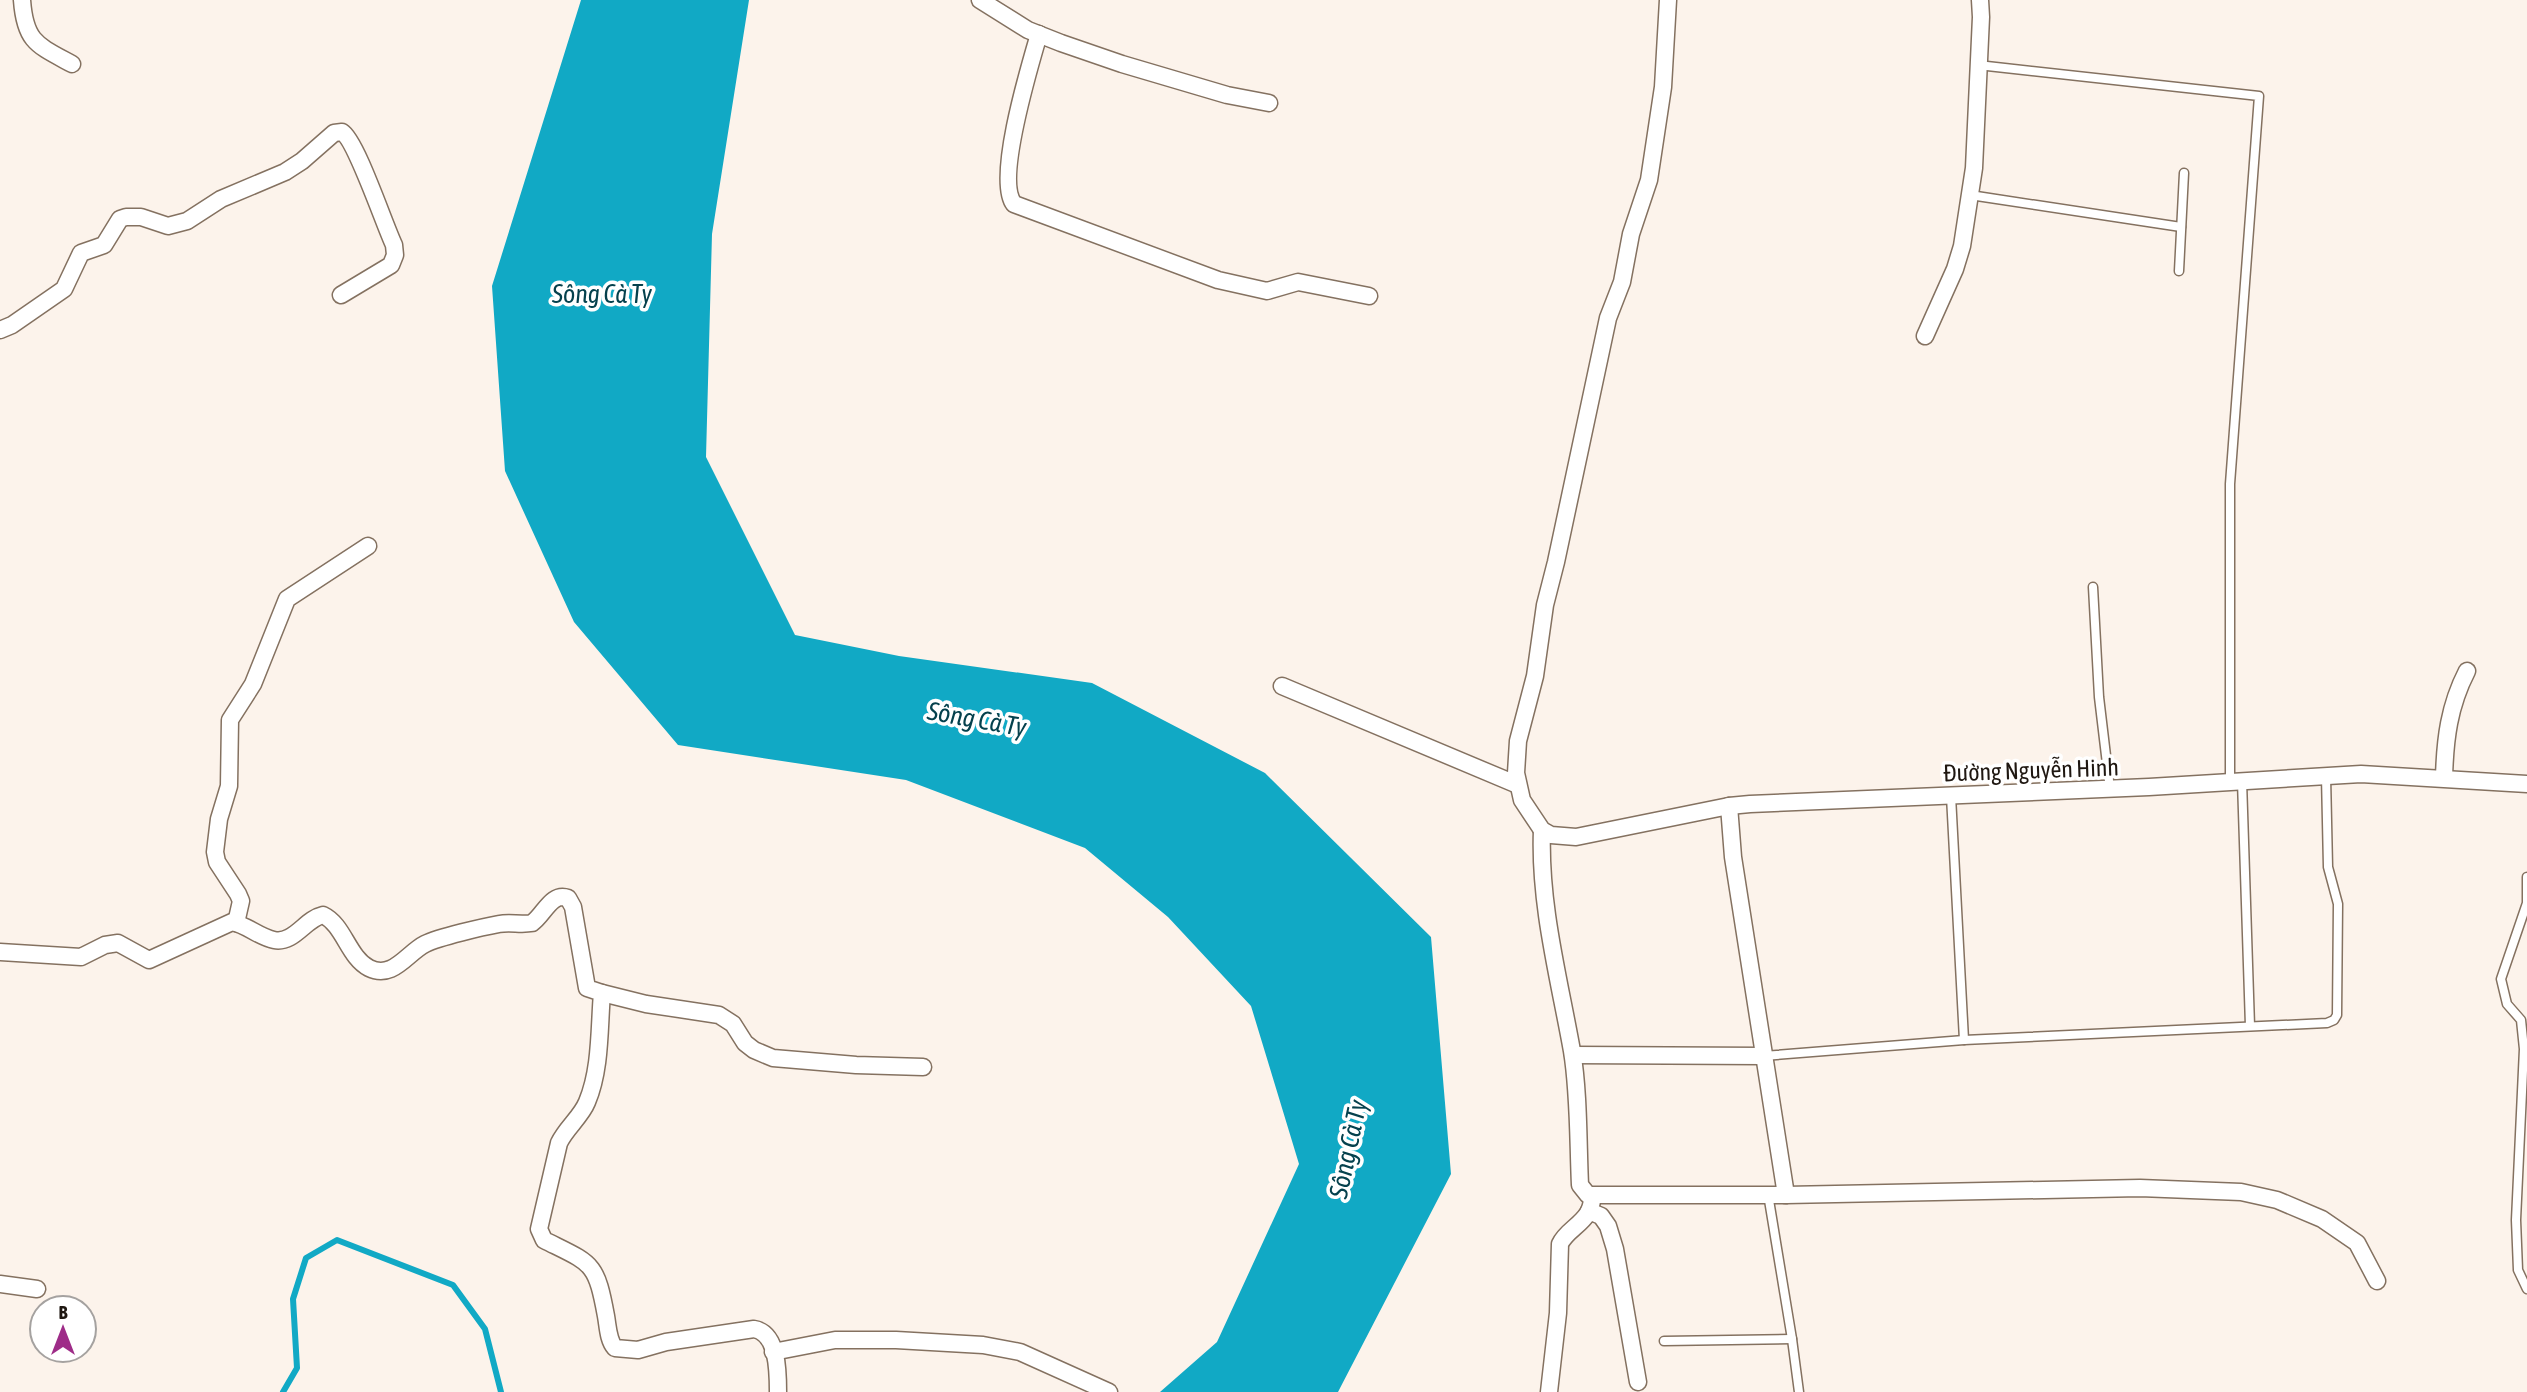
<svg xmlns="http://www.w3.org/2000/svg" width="2527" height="1392" font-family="'Asap Condensed',sans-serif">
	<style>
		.water { fill: #11a9c5 }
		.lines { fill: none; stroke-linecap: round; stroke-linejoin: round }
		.stream { stroke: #11a9c5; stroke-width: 6 }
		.service-casing { stroke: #847160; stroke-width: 11 }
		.minor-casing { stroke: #847160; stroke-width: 19 }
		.service { stroke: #fff; stroke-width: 8 }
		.minor { stroke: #fff; stroke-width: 16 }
		.labels { text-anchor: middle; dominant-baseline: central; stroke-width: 7; stroke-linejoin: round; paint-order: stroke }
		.street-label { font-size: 24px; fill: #1f1711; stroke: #fff }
		.water-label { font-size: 26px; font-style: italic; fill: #05414d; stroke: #fff }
	</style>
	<rect width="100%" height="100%" fill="#fcf3eb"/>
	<polygon class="water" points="581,0 749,0 712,234 706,457 795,635 899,656 1092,683 1265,773 1431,937 1451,1174 1338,1392 1160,1392 1217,1342 1299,1164 1251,1006 1168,917 1085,848 906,780 678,745 574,622 505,471 492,286"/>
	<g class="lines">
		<polyline class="stream" points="283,1392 297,1368 293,1299 306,1258 337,1240 453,1285 485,1329 501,1392"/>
		<g class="service-casing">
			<g id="service">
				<polyline points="1978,65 2259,96 2230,484 2230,781"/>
				<polyline points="1970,195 2181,227"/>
				<polyline points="2179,271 2184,173"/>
				<polyline points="2093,587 2099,697 2110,789"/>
				<polyline points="2242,781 2250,1026"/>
				<polyline points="1951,796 1964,1040"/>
				<polyline points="2527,877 2527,903 2501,979 2507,1004 2521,1020 2524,1049 2516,1220 2518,1270 2527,1289"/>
				<polyline points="1763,1056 1964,1040 2327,1023 2334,1020 2337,1015 2338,904 2328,867 2326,776"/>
				<polyline points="1768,1194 1792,1339 1799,1392"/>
				<polyline points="1664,1341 1792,1339"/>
			</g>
		</g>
		<g class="minor-casing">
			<g id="minor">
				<path d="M22,0C25,42 37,45 72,64"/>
				<polyline points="980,0 1028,30 1061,43 1122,64 1227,95 1269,103"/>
				<polyline points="1668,0 1663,87 1649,180 1631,234 1622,282 1608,318 1556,562 1545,605 1535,676 1518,741 1516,773 1522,800 1542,830 1551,835 1576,837 1729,806 1750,804 2149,787 2361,774 2527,784"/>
				<path d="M1039,34C1030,65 995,180 1014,204L1218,280L1267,291L1298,282L1369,296"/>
				<path d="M0,330L12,325L64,289L81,253L104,245L120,219L126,217H141L168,226L187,221L221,199L285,172L302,161L334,133L342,132C356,140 384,224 394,245L395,255L391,265L341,295"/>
				<polyline points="1925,336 1955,269 1962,246 1974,168 1981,17 1980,0"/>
				<polyline points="1282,686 1518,785"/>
				<path d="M2444,778C2445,739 2449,706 2467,671"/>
				<polyline points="1729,806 1733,857 1786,1195"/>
				<path d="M1542,830C1539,904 1559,978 1572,1051C1579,1093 1578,1142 1580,1185L1588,1195H1786L2140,1188L2241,1192L2277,1200L2322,1219L2357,1243L2377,1281"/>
				<polyline points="236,923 241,901 238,894 217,862 215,852 219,819 229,786 230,720 253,684 287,599 368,546"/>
				<path d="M0,952L81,957L105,945L118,943L149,960L232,922C247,925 259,937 274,940C294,944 305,919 323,915C344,925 348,957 369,968C393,980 407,953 425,944C439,937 483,927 499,924C510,922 521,925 532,923C544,915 551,892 568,898L573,907L587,988L602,993C599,1028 601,1069 587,1102C581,1117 566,1128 559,1143L539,1229L544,1240C592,1264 596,1261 606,1316C608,1327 608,1340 615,1348L638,1350L666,1342L754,1329C778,1333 778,1372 778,1392"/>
				<polyline points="602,993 646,1004 719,1015 733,1024 745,1043 754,1050 773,1058 856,1065 923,1067"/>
				<polyline points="1573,1055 1763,1056"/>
				<polyline points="1589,1211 1601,1216 1608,1226 1615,1249 1638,1382"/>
				<polyline points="0,1284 37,1289"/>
				<polyline points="773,1352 835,1340 896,1340 983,1345 1020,1352 1109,1392"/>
				<path d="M1549,1392L1558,1313L1560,1244C1566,1231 1580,1226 1588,1213C1591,1208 1592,1201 1593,1196"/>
			</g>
		</g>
		<use href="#service" class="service"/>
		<use href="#minor" class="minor"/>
	</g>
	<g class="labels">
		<g class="street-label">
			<text transform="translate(2031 770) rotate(-2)">Đường Nguyễn Hinh</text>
		</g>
		<g class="water-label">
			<text x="602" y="294">Sông Cà Ty</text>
			<text transform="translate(977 719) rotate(10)">Sông Cà Ty</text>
			<text transform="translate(1348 1149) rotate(-78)">Sông Cà Ty</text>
		</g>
	</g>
	<g transform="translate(63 1329)"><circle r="33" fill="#ffffff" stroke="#a5a2a0" stroke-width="2"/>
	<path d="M0-5L12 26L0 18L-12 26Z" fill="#9e2c88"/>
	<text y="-10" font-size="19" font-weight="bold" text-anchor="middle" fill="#1f1711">B</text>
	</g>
</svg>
